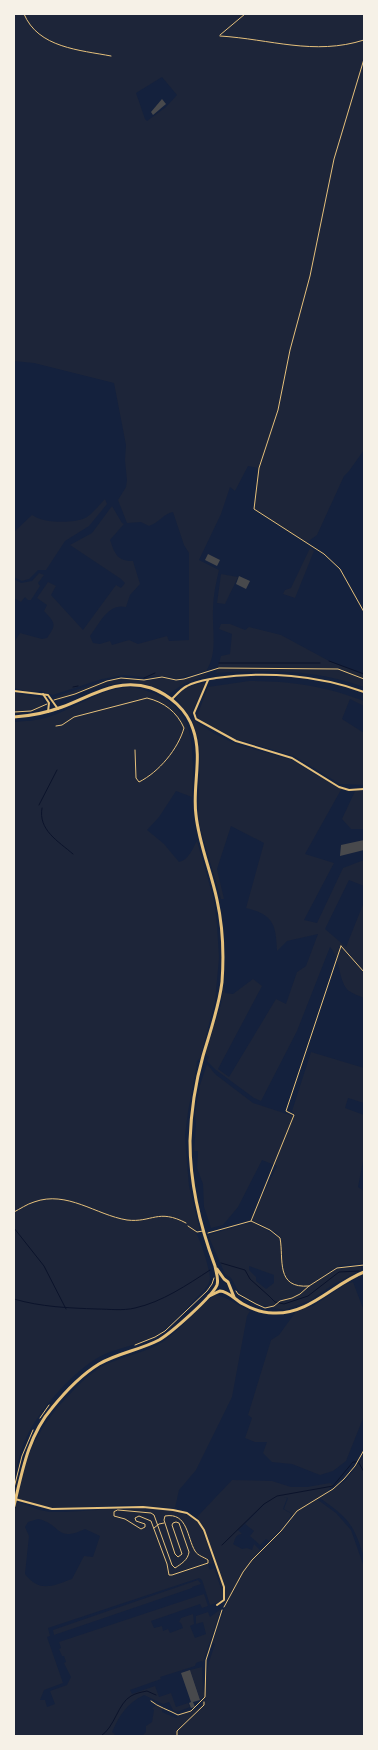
<svg xmlns="http://www.w3.org/2000/svg" width="378" height="1750" font-family="'Asap Condensed',sans-serif">
	<style>
		.green { fill: #1d2539; fill-rule: evenodd }
		.lines { fill: none; stroke-linecap: round; stroke-linejoin: round }
		.stream { stroke: #0b132b; stroke-width: 1 }
		.building { fill: #48494c }
		.path { stroke: #e5c07b; stroke-width: 1 }
		.service { stroke: #e5c07b; stroke-width: 1 }
		.minor { stroke: #e5c07b; stroke-width: 2 }
		.secondary { stroke: #e5c07b; stroke-width: 3 }
	</style>
	<rect width="100%" height="100%" fill="#14213d"/>
	<g class="green">
		<path d="M14,14H364V450L349,471L344,476L317,535L306,543L254,509L258,468L248,466L235,491L230,487L221,514L199,560L219,570C216,583 213,596 213,609C212,629 218,654 206,671L176,679L162,676L142,677L124,675L102,679L53,695L41,691L30,692L14,688V642L20,633L42,639L47,638C57,624 55,623 44,611L47,605L37,598L48,582L56,586L51,595L83,630L116,585L121,588L125,583L121,579L70,545L92,533L112,506L122,523L124,524L110,540C115,554 117,561 133,561L140,584L130,595L126,607C108,603 100,623 90,636L93,643L100,644L110,641L112,645L129,640L138,644L167,636L169,641L189,640V553L184,545L173,512C163,514 159,523 149,526L141,522L127,523L118,500L126,487L127,480L125,460L126,445L114,383L34,363L14,361ZM162,77L177,95L166,107L147,121L145,119L136,93Z"/>
		<path d="M105,499L107,504L89,526L65,541L46,570H38L29,579L22,581L14,577V532L32,515C43,523 72,524 85,518C92,515 99,505 105,499Z"/>
		<polygon points="310,548 314,551 295,598 283,594 285,590 291,588"/>
		<polygon points="39,573 44,575 38,583 40,586 31,600 28,600 25,597 21,602 14,598 14,579 21,583 32,581"/>
		<polygon points="221,574 238,577 225,604 217,603"/>
		<path d="M221,624H230L245,630L249,627L281,635L329,661L364,675V687C313,669 269,670 216,673L221,656L230,654L232,634L219,629Z"/>
		<path d="M208,673L206,676L185,683L169,694C131,671 96,687 59,701L54,697L107,680L137,679L144,681L161,678L176,681Z"/>
		<path d="M249,681C292,681 324,686 364,701V706L350,699L342,719L364,733V785L340,784L294,756L236,739L198,719L197,716L208,687Z"/>
		<path d="M205,683L190,717L176,698C182,687 192,685 205,683Z"/>
		<path d="M131,687C198,700 194,741 192,797L176,791L159,817L147,830L164,844L179,862C189,860 192,849 197,841L214,900L217,925L219,958L215,1002L200,1058L197,1061L196,1068L188,1112L185,1135L186,1151L189,1186L200,1231L196,1229L195,1232C200,1237 210,1270 210,1278C210,1282 208,1285 205,1289C192,1302 173,1324 159,1334C141,1345 118,1347 99,1357C73,1372 43,1406 29,1432C21,1446 18,1463 14,1478V722C25,721 37,721 48,717C77,708 100,688 131,687Z"/>
		<polygon points="14,693 43,698 45,706 43,710 14,714"/>
		<path d="M192,719L215,734L236,744L292,760L315,774L342,788L305,854L334,863L304,920L317,923L343,868L364,860V886L349,880L325,929L346,947L364,902V998C360,996 353,994 349,991C338,982 341,959 330,947L297,1031L261,1101L254,1098L216,1070L207,1061L209,1057L205,1054L221,1004L223,987L225,993L233,994L253,979L262,986L218,1069L229,1077L276,999L286,1004L297,972L306,966L318,934L287,941L277,951C276,925 274,915 246,908L264,843L231,826L217,869L224,899H221L200,828L198,814L200,756L199,742Z"/>
		<polygon points="364,787 364,829 351,829 342,819 356,789"/>
		<path d="M311,1052L364,1068V1103L348,1098L345,1108L364,1115V1156L358,1187L364,1191V1263L338,1266L310,1285L337,1269L361,1266V1270L334,1284L309,1301L284,1310L256,1304L240,1294L231,1278L225,1274L208,1235L252,1222L279,1237L277,1233L252,1220L253,1218H251L277,1166L262,1160L238,1207L223,1225L211,1228L204,1207L203,1184L197,1168L198,1151H194L196,1124L195,1112L200,1085L207,1064L215,1074L253,1103L293,1116L294,1113L292,1111ZM249,1266L274,1275V1283L266,1289L256,1281V1277L249,1270Z"/>
		<polygon points="353,1282 364,1311 364,1416 346,1461 333,1471 320,1475 292,1464 272,1462 263,1453 267,1442 255,1442 245,1438 252,1418 248,1415 271,1340 279,1335 297,1310 313,1306 344,1285"/>
		<path d="M215,1295C227,1296 238,1306 250,1311L247,1316L232,1397L196,1470L179,1490L175,1508L125,1505L74,1508H52L18,1499C20,1491 20,1483 22,1476C30,1443 48,1416 72,1392C80,1383 90,1374 101,1367C120,1356 145,1354 164,1341C183,1328 196,1308 215,1295Z"/>
		<path d="M363,1457L364,1460V1557C353,1523 349,1519 320,1498L318,1500L336,1513L351,1530L364,1567V1736H142L146,1732V1726L152,1722L154,1710L152,1708L156,1706L162,1708V1712L176,1718L201,1706L203,1697L200,1700L190,1670L202,1667L203,1693L209,1662L215,1644L212,1643L226,1604L224,1597L222,1601L210,1605L202,1580L199,1578L48,1628L50,1636L47,1637L63,1683L44,1690L40,1700H45L47,1707L55,1704L50,1691L67,1685L71,1677L64,1663L66,1662L64,1656H62L59,1649L61,1648L59,1642L204,1594L208,1606L202,1608L200,1604L151,1621L154,1628L162,1626L163,1631L168,1629L170,1633L183,1628L181,1623L179,1622L181,1618L193,1614L194,1624L190,1626L195,1638L206,1634L203,1622L196,1624V1616L208,1612L210,1617L221,1609L203,1662L201,1661L196,1663L195,1666L160,1677L161,1679L130,1690L132,1694L155,1686L159,1697L171,1693L176,1707L188,1703L190,1707L177,1712L173,1710L169,1702L163,1704L144,1695C127,1703 119,1716 112,1732L115,1734L113,1736H14V1514L16,1502C28,1505 41,1512 53,1512C84,1513 175,1499 196,1521C206,1532 209,1550 213,1563L208,1565L210,1570L214,1568L223,1594L210,1544L204,1528L197,1517L232,1480L272,1481L291,1487H307L330,1483L333,1485L321,1498L346,1480ZM284,1497L288,1498L284,1509L293,1514L290,1521L281,1531L261,1551L254,1544L252,1550L247,1548L242,1549L233,1544C236,1539 234,1535 242,1534L238,1530L266,1503L245,1524L254,1531L250,1536L260,1545L266,1539L269,1541L283,1527L292,1514L283,1509L287,1498ZM38,1519C62,1524 55,1543 85,1529L100,1536L93,1557L84,1556L72,1579C52,1586 40,1593 25,1574L29,1536L25,1527L28,1522Z"/>
		<polygon points="198,1580 201,1584 192,1587 192,1588 54,1635 53,1630"/>
	</g>
	<g class="lines">
		<g class="stream">
			<polyline points="329,661 364,674"/>
			<polyline points="219,663 320,663"/>
			<polyline points="144,678 155,673"/>
			<polyline points="73,687 78,686"/>
			<polyline points="39,805 57,770"/>
			<path d="M42,808C38,830 58,841 73,854"/>
			<polyline points="14,1228 44,1266 66,1309"/>
			<polyline points="221,1263 245,1270 250,1279 269,1296 275,1302 284,1304 308,1296 339,1272 359,1271"/>
			<path d="M14,1299C41,1307 69,1308 97,1309C109,1309 123,1311 135,1308C162,1302 187,1285 210,1270"/>
			<polyline points="359,1463 364,1472"/>
			<polyline points="222,1545 264,1504 277,1496 333,1486 353,1462 356,1462"/>
			<path d="M101,1736C115,1727 118,1703 131,1696C136,1693 142,1692 147,1691L156,1695"/>
		</g>
	</g>
	<g class="building">
		<polygon points="162,99 166,104 153,115 151,112"/>
		<polygon points="208,554 220,560 217,566 205,560"/>
		<polygon points="239,576 250,581 246,589 236,584"/>
		<polygon points="364,840 364,850 340,856 341,845"/>
		<polygon points="190,1670 200,1700 193,1702 195,1707 191,1708 189,1703 191,1702 181,1673"/>
	</g>
	<g class="lines">
		<g class="path">
			<path d="M24,14C38,48 80,50 111,56"/>
			<polyline points="220,35 245,14"/>
			<path d="M220,36C270,39 314,56 364,40"/>
			<polyline points="364,59 334,159 310,276 290,350 278,410 259,468 254,509 324,554 340,569 364,612"/>
			<polyline points="54,700 75,694 107,681 121,678 144,680 162,677 176,680 184,679 219,668 338,669 364,679"/>
			<polyline points="14,712 31,711 47,704"/>
			<path d="M56,726L62,725L74,717L147,698C164,702 177,712 184,728C178,749 159,772 139,782L136,778L135,750"/>
			<polyline points="341,946 364,972"/>
			<path d="M14,1212C20,1209 27,1204 34,1202C67,1190 96,1215 127,1220C152,1223 158,1208 186,1223"/>
			<polyline points="251,1221 294,1115 286,1111 341,946"/>
			<path d="M208,1233L251,1221L270,1230L280,1238C284,1259 275,1289 309,1286"/>
			<polyline points="236,1291 238,1294 256,1304 265,1308 274,1306 280,1301 292,1298 300,1294 309,1286 337,1268 364,1265"/>
			<polyline points="135,1345 155,1337 165,1331 207,1291 212,1284 214,1278"/>
			<polyline points="40,1418 49,1405"/>
			<polyline points="14,1488 22,1456 33,1430"/>
			<path d="M118,1510L151,1513L154,1515L172,1565L175,1568C181,1564 188,1560 189,1552L179,1523L176,1522L173,1523L172,1525L182,1554L178,1557L175,1554L164,1520L165,1516C188,1512 187,1538 195,1551C198,1556 204,1557 208,1560V1563L172,1575H169L167,1564L151,1521L139,1516L135,1518L136,1521L145,1524V1527L141,1529L125,1519L114,1516V1512Z"/>
			<polyline points="154,1528 159,1524 164,1523"/>
			<polyline points="224,1607 243,1572 252,1560 281,1531 297,1511 333,1489 344,1479 355,1466 364,1450"/>
			<polyline points="177,1736 177,1731 204,1705 204,1702"/>
		</g>
		<g class="service">
			<polyline points="188,1226 197,1232 203,1231"/>
			<path d="M151,1701C158,1707 169,1710 178,1715L191,1711L205,1697L206,1660L222,1610"/>
		</g>
		<g class="minor">
			<polyline points="208,680 194,713 196,719 236,741 292,758 339,787 349,790 364,789"/>
			<polyline points="14,691 48,695 58,709"/>
			<polyline points="43,694 49,703 48,712"/>
			<path d="M172,699C177,694 181,689 187,686C196,681 206,680 216,678C265,671 318,675 364,692"/>
			<polyline points="15,1499 52,1509 143,1507 173,1510 187,1513 198,1521 204,1530 224,1587 224,1600 217,1605"/>
		</g>
		<g class="secondary">
			<path d="M14,717C30,716 46,713 62,707C92,696 117,677 151,688C170,695 187,710 193,729C203,757 192,787 196,815C199,844 211,871 217,900C223,927 224,955 222,982C219,1007 210,1032 203,1056C195,1084 191,1112 190,1141C190,1185 200,1226 215,1266C216,1272 219,1279 217,1285C212,1297 171,1333 159,1340C140,1350 118,1353 99,1364C81,1375 65,1392 52,1408C28,1436 22,1472 14,1506"/>
			<polyline points="217,1269 224,1279 228,1282 234,1297"/>
			<path d="M209,1296C212,1295 217,1292 220,1291C228,1291 237,1301 243,1304C252,1309 263,1313 273,1313C309,1315 333,1284 364,1272"/>
		</g>
	</g>
	<rect width="378" height="1750" fill="none" stroke="#f6f1e7" stroke-width="30"/>
</svg>
